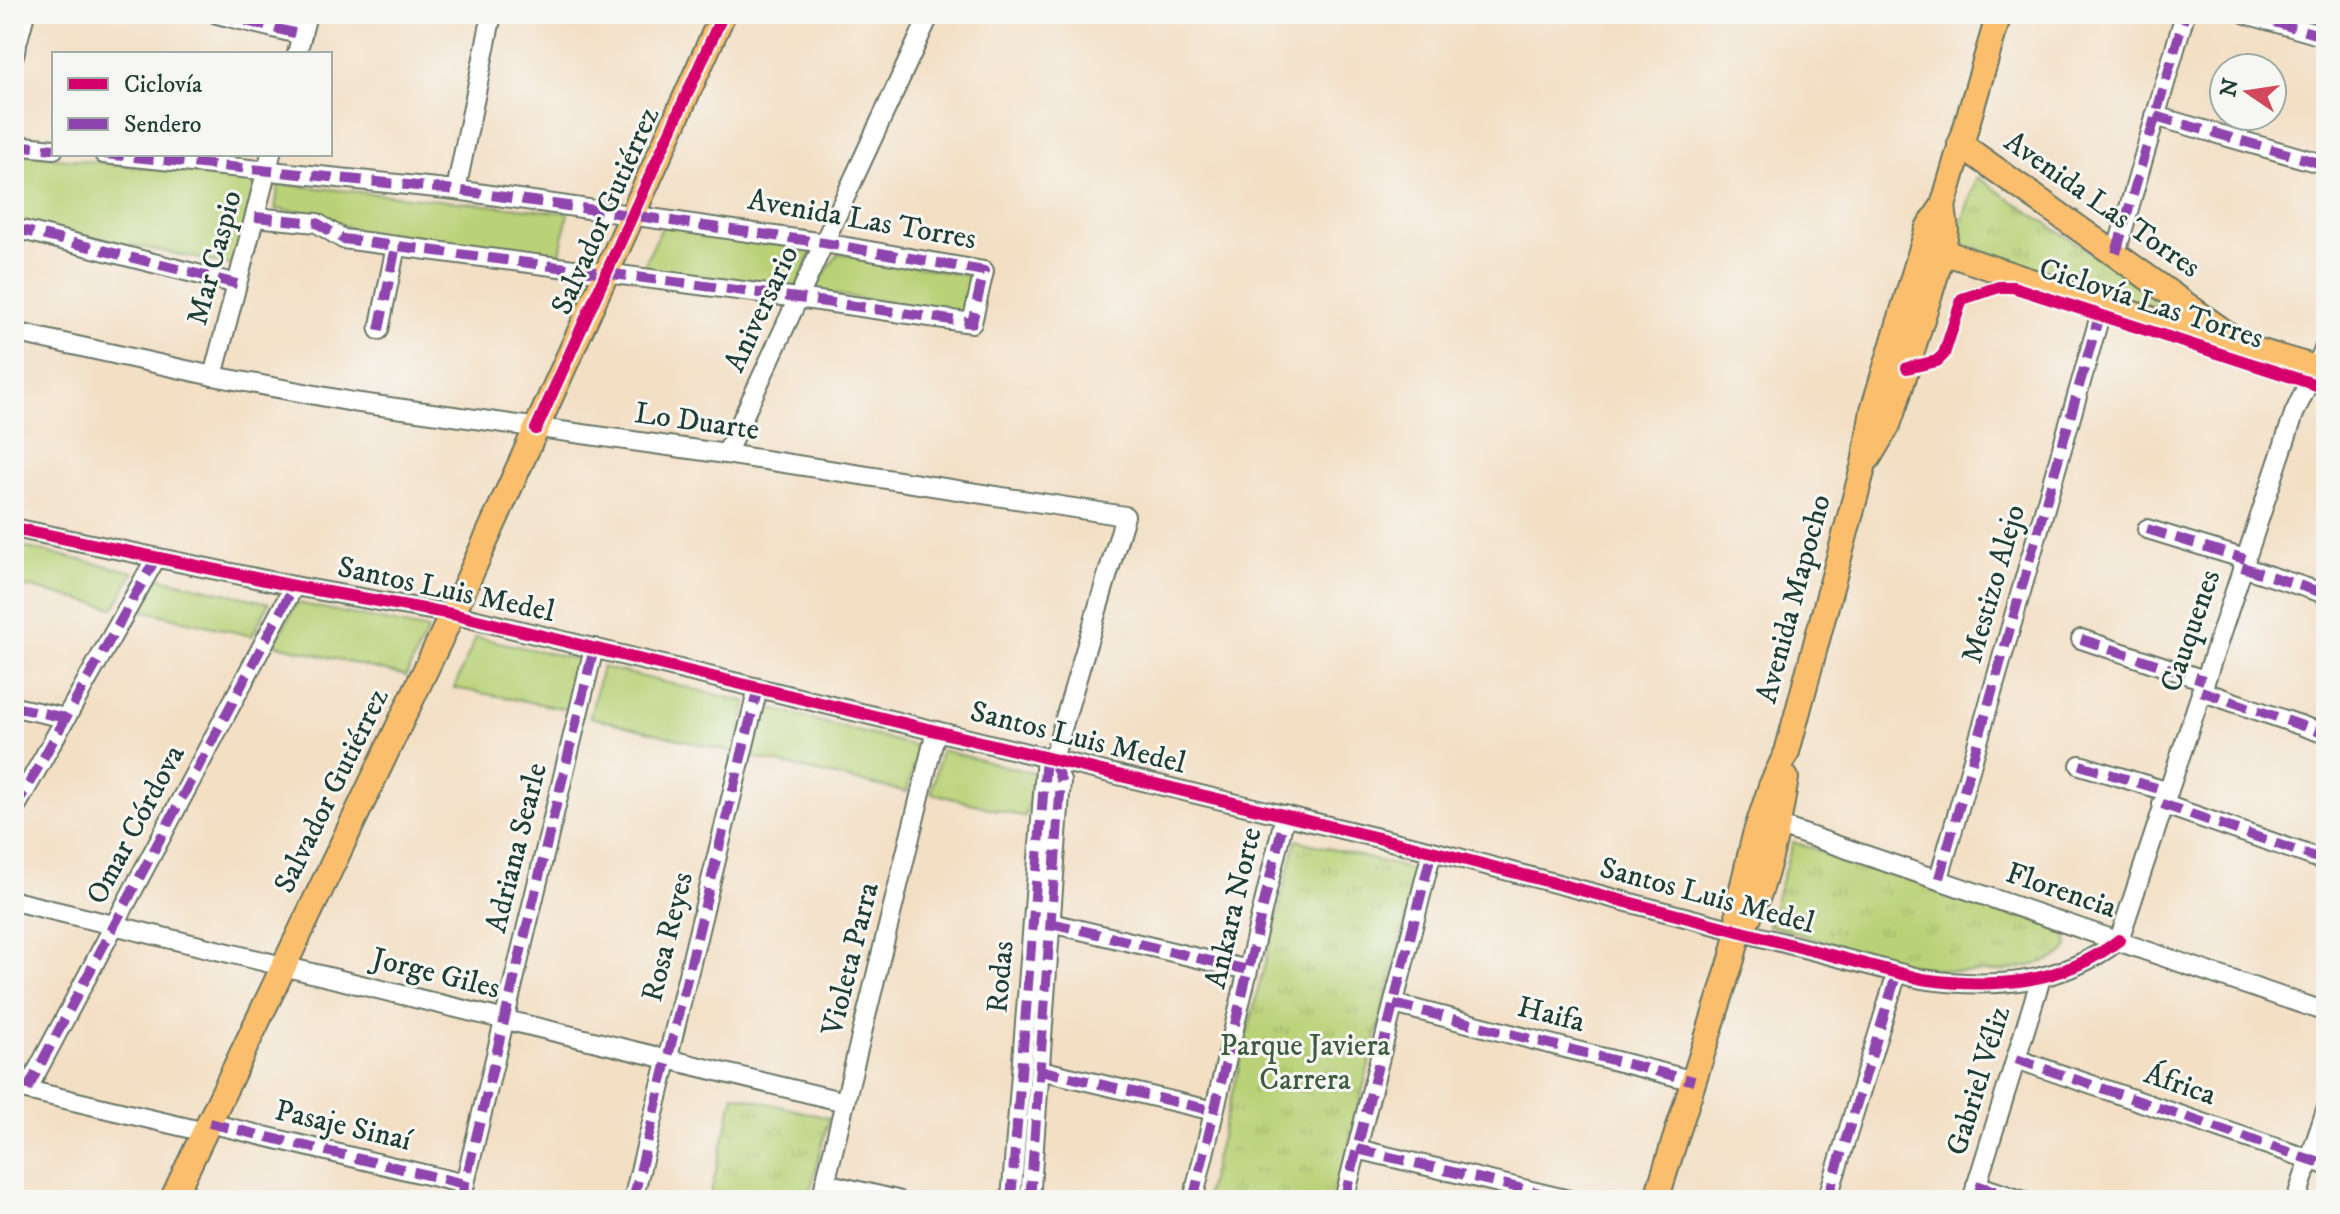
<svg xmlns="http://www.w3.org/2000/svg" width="2340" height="1214" font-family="'IM FELL DW Pica',serif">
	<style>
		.grass { fill: #b9d277; stroke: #6c8856; stroke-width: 2 }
		.park { fill: url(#park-tufts); stroke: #6c8856; stroke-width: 2 }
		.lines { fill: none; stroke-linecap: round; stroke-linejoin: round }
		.minor-casing { stroke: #697666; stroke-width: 22 }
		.major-casing { stroke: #697666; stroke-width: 28 }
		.minor { stroke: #fff; stroke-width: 18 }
		.major { stroke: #fabe6d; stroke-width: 24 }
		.quiet { stroke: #8e44ad; stroke-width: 10; stroke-dasharray: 20 10; stroke-linecap: butt }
		.cycleway-casing { stroke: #f6f6f2; stroke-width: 17 }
		.cycleway { stroke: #d6006c; stroke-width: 12 }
		.labels { text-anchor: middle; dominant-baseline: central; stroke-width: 6; stroke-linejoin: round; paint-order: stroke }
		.street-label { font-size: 30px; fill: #1f3d34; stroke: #f6f6f2 }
		.park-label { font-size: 30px; fill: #3e5b41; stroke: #f6f6f2 }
	</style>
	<defs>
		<pattern id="park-tufts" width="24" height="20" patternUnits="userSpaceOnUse" patternTransform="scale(2)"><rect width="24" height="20" fill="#b9d277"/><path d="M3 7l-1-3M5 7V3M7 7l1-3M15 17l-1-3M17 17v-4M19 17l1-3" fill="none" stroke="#9fb568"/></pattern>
	</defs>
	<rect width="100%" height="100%" fill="#f6f6f2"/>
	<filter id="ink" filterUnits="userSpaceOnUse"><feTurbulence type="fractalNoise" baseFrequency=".0125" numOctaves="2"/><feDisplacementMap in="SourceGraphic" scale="16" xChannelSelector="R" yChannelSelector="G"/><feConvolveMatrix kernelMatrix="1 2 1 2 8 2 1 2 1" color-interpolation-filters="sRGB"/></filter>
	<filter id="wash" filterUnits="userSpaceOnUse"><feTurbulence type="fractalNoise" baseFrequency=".006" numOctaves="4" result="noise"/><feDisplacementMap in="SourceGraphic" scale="32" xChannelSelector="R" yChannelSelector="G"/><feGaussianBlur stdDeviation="1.8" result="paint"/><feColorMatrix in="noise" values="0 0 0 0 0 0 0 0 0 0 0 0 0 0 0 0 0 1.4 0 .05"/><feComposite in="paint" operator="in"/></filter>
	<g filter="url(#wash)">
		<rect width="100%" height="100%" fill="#f3dfc4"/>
		<g class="grass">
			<polygon points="14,153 256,180 235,266 14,221"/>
			<polygon points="279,184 568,213 559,259 370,238 319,214 275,209"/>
			<polygon points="664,223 815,244 795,293 641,272"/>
			<polygon points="838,253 970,276 962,315 814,291"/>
			<polygon points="14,545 134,572 114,608 14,584"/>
			<polygon points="156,577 269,603 252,636 141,610"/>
			<polygon points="297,603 428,630 406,676 274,644"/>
			<polygon points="476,637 584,661 567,709 454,688"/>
			<polygon points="602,667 747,702 735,753 590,717"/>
			<polygon points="764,707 919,747 907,792 751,757"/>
			<polygon points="941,750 1036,774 1025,817 931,793"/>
		</g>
		<g class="park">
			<polygon points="1977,177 2189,318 1955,242"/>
			<polygon points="1296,840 1418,871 1335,1200 1205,1200"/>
			<path d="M1793,842L2050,925C2061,931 2071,936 2067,950C2059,959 2046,961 2034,965C1948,989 1852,948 1768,925Z"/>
			<polygon points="734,1095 829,1118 808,1200 709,1200"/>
		</g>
	</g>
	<g filter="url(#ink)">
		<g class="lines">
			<g class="minor-casing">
				<g id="minor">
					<polyline points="217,14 302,35"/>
					<polyline points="2246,14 2326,37"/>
					<polyline points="297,54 307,14"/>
					<polyline points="14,55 25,14"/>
					<polyline points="2155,116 2326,165"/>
					<polyline points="14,145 54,149"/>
					<polyline points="104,154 456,190 824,243 984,271 972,323 798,298 343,239 317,223 255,217"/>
					<polyline points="456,190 492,14"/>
					<polyline points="14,228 237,284"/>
					<polyline points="2116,253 2185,14"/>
					<polyline points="379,330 396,246"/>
					<polyline points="14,332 213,376 353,402 726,454 1125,516 1053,759 1061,781 1030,1200"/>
					<polyline points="213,376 271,154"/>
					<polyline points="726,454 930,14"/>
					<path d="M14,528L294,586L452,614L1432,851L1922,979C1991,989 2062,985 2119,940"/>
					<polyline points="2147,529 2245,559"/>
					<polyline points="2242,567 2326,594"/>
					<polyline points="2081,639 2204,680"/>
					<polyline points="2201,691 2326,734"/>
					<polyline points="14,707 66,718"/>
					<polyline points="2080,765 2166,791"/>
					<polyline points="2162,804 2326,861"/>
					<polyline points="14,810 156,558"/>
					<polyline points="1777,825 2326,1012"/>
					<polyline points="1939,878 2103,305"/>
					<polyline points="14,901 845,1102"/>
					<polyline points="1051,923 1248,970"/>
					<polyline points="2119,940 2294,414 2326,345"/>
					<polyline points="1394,1004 1694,1081"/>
					<polyline points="2016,1059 2326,1165"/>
					<polyline points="1040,1070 1214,1111"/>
					<polyline points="14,1087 205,1132"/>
					<polyline points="27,1090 294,586"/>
					<polyline points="209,1123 465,1184"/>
					<polyline points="1357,1149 1569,1200"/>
					<polyline points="825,1183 897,1200"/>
					<polyline points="1976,1185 2021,1200"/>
					<polyline points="461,1200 594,648"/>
					<polyline points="633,1200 758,688"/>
					<polyline points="821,1200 936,731"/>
					<polyline points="1011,1200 1046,757"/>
					<polyline points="1193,1200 1285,815"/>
					<polyline points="1344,1200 1432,851"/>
					<polyline points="1827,1200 1897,973"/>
					<polyline points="1972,1200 2041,978"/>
					<polyline points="2296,1200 2326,1110"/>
				</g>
			</g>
			<g class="major-casing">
				<g id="major">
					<polyline points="1960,144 2230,336"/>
					<polyline points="1943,252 2103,305 2326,371"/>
					<polyline points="1869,457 1888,425 1895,405 1943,252 1946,230 1943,206"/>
					<path d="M1743,926C1764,899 1781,813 1786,778"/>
					<polyline points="172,1200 458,602 723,14"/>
					<polyline points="1656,1200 1732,959 1739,931 1738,905 1755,835 1771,786 1787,752 1864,464 1873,410 1928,228 1943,206 1999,14"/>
				</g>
			</g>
			<use href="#minor" class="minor"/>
			<use href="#major" class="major"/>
			<g class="quiet">
				<polyline points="217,14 302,35"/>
				<polyline points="2246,14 2326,37"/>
				<polyline points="2155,116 2326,165"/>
				<polyline points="14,145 54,149"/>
				<polyline points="104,154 456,190 824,243 984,271 972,323 798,298 343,239 317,223 255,217"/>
				<polyline points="14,228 237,284"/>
				<polyline points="2116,253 2185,14"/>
				<polyline points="379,330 396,246"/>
				<polyline points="2147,529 2245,559"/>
				<polyline points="2242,567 2326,594"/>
				<polyline points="2081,639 2204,680"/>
				<polyline points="2201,691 2326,734"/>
				<polyline points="14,707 66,718"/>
				<polyline points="2080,765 2166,791"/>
				<polyline points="2162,804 2326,861"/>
				<polyline points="14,810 156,558"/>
				<polyline points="1939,878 2101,309"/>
				<polyline points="1051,923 1248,970"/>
				<polyline points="1394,1004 1694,1081"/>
				<polyline points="2016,1059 2326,1165"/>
				<polyline points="1040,1070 1214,1111"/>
				<polyline points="27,1090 294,586"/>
				<polyline points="209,1123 465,1184"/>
				<polyline points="1357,1149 1569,1200"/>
				<polyline points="1976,1185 2021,1200"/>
				<polyline points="461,1200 594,648"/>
				<polyline points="633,1200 758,688"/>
				<polyline points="1011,1200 1046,757"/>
				<polyline points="1030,1200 1061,781 1053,759"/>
				<polyline points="1193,1200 1285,815"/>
				<polyline points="1344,1200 1432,851"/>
				<polyline points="1827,1200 1897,973"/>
			</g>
			<g class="cycleway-casing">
				<g id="cycleway">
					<polyline points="1907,368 1937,361 1944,354 1962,299 1999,287 2013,287 2326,388"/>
					<polyline points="536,429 723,14"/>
					<path d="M14,528L294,586L452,614L1432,851L1922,979C1991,989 2062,985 2119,940"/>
				</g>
			</g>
			<use href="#cycleway" class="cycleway"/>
		</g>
	</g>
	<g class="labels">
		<g class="street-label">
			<text transform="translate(2102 205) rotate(35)">Avenida Las Torres</text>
			<text transform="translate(606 211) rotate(-66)">Salvador Gutiérrez</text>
			<text transform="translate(862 220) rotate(10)">Avenida Las Torres</text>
			<text transform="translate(215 258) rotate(-75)">Mar Caspio</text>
			<text transform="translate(2151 304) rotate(18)">Ciclovía Las Torres</text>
			<text transform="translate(762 309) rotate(-65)">Aniversario</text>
			<text transform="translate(697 422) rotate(8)">Lo Duarte</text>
			<text transform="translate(1994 584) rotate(-74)">Mestizo Alejo</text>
			<text transform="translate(446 590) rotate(12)">Santos Luis Medel</text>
			<text transform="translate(1794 599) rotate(-75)">Avenida Mapocho</text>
			<text transform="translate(2191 631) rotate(-71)">Cauquenes</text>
			<text transform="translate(1078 738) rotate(14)">Santos Luis Medel</text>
			<text transform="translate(332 791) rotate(-64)">Salvador Gutiérrez</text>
			<text transform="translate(136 825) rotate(-62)">Omar Córdova</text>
			<text transform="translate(517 848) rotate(-76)">Adriana Searle</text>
			<text transform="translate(2061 891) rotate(19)">Florencia</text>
			<text transform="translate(1707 896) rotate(15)">Santos Luis Medel</text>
			<text transform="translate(1234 908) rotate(-77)">Ankara Norte</text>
			<text transform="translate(668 937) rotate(-76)">Rosa Reyes</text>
			<text transform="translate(851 959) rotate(-76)">Violeta Parra</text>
			<text transform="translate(436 974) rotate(14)">Jorge Giles</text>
			<text transform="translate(1001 977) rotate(-85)">Rodas</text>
			<text transform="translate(1551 1015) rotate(14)">Haifa</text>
			<text transform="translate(1979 1081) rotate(-73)">Gabriel Véliz</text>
			<text transform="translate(2180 1085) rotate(19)">África</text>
			<text transform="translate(343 1126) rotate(13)">Pasaje Sinaí</text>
		</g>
		<g class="park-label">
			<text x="1305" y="1046">Parque Javiera<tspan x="1305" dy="34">Carrera</tspan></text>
		</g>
	</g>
	<rect width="2340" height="1214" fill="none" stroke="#f6f6f2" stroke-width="48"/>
	<rect x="52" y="52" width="280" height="104" fill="#f6f6f2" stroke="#a0aca6" stroke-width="2"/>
	<rect x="68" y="78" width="40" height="12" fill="#d6006c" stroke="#a0aca6" stroke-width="2"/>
	<text x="124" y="92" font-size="24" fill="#1f3d34">Ciclovía</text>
	<rect x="68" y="118" width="40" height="12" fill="#8e44ad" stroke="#a0aca6" stroke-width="2"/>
	<text x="124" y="132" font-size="24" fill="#1f3d34">Sendero</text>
	<g transform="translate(2248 92) rotate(283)"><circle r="38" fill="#f6f6f2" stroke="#a0aca6" stroke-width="2"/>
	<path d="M0-6L14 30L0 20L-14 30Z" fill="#d1495b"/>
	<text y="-12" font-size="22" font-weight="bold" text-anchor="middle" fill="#1f3d34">N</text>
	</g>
</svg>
